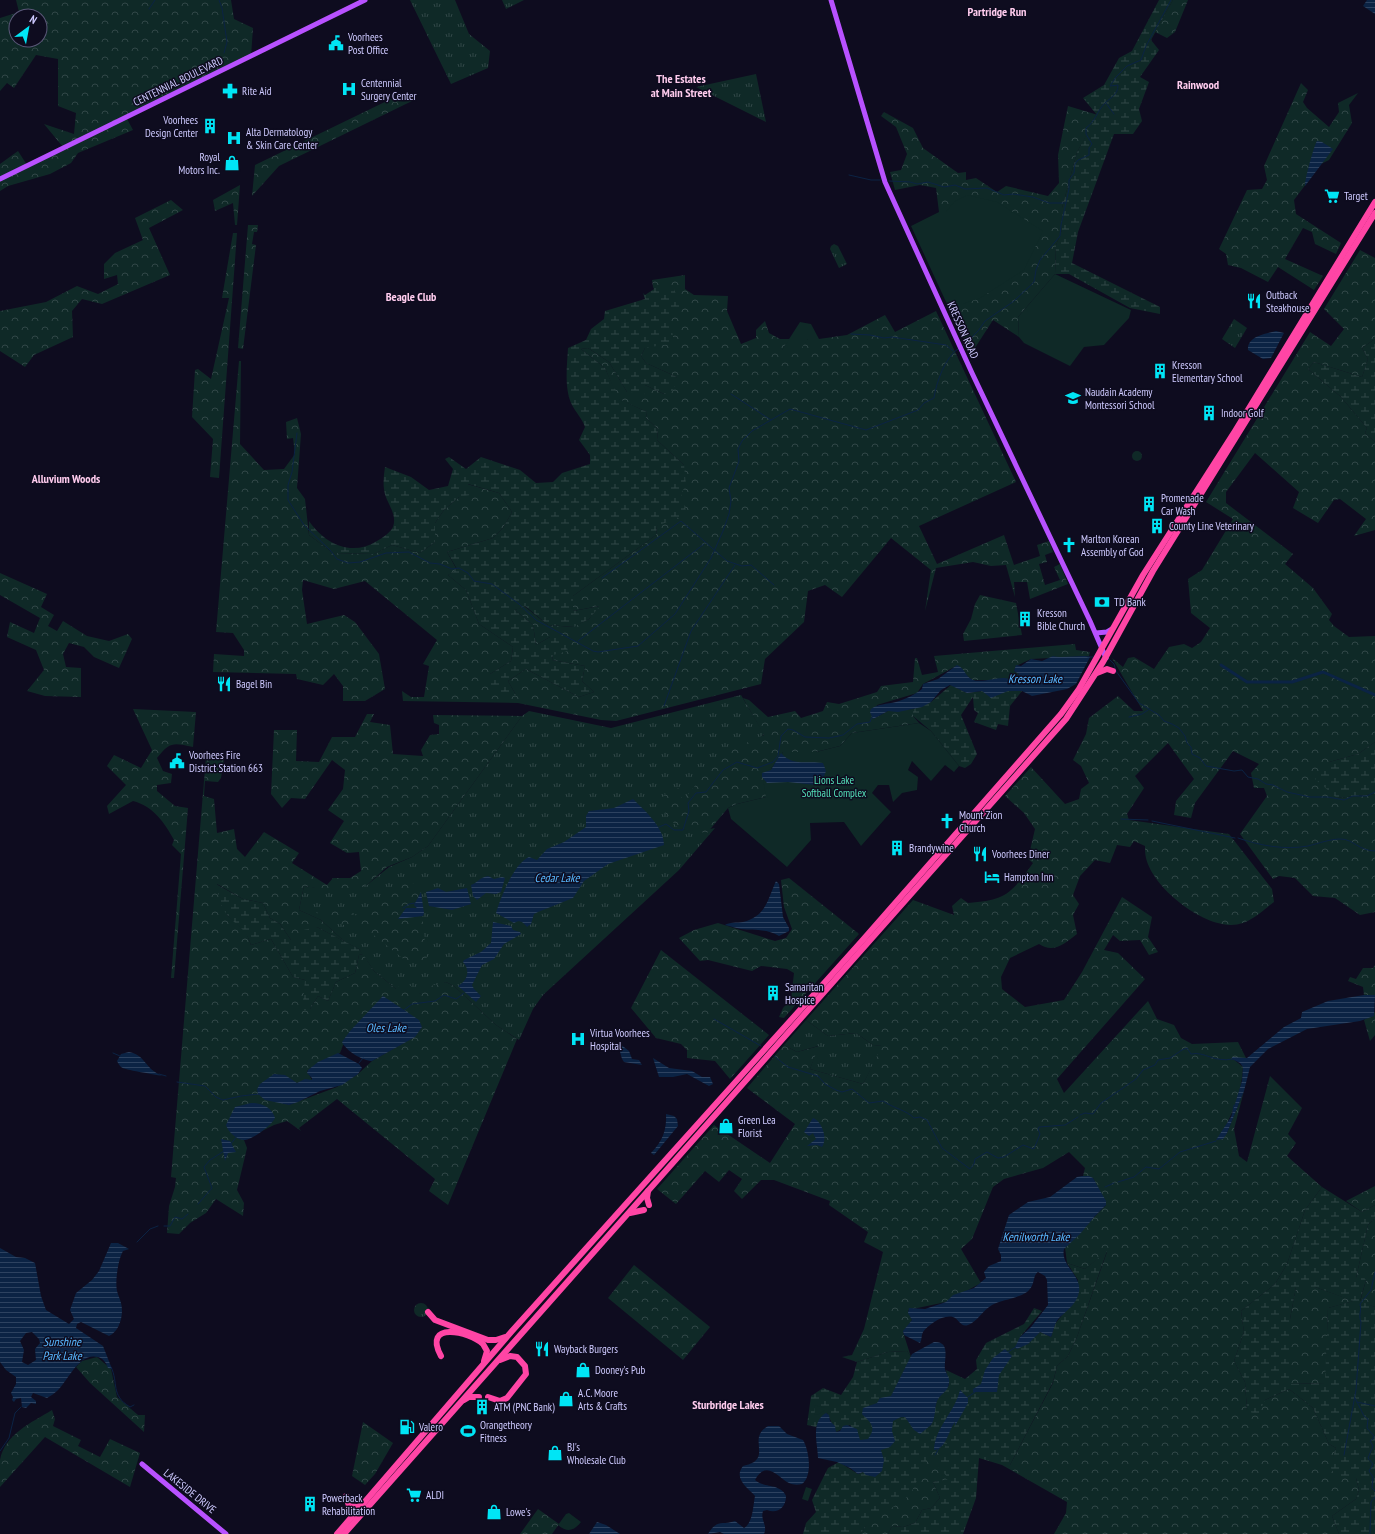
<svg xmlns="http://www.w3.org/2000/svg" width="1375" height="1534" font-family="'PT Sans Narrow',sans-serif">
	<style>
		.grass { fill: url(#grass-tufts) }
		.forest { fill: url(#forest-crowns); fill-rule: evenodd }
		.wetland { fill: url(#wetland-marsh); fill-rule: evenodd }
		.green { fill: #0f2927 }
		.water { fill: url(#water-rules); fill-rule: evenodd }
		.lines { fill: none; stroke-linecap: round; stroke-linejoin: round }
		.stream { stroke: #0b2344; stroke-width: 1 }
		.canal { stroke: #0b2344; stroke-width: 3 }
		.major { stroke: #b851ff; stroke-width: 5 }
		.highway { stroke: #ff45a5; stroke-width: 6 }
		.labels { text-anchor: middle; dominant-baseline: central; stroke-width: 3; stroke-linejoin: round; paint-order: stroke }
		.poi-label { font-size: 11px; fill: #cecaff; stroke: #0e0c1f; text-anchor: start }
		.street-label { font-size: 11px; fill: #cecaff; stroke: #0e0c1f }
		.park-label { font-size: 11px; fill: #54e1b9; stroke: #0e0c1f }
		.neighbourhood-label { font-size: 12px; font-weight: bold; fill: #fce; stroke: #0e0c1f }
		.water-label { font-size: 12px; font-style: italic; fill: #58b8ff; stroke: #0e0c1f }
	</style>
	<defs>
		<pattern id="grass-tufts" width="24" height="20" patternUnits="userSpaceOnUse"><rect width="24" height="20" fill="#0f2927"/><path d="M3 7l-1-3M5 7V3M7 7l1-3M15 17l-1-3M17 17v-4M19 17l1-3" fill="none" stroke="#314747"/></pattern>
		<pattern id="forest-crowns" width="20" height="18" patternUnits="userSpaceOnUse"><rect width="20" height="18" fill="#0f2927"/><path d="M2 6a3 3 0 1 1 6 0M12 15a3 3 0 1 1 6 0" fill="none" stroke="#314747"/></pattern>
		<pattern id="wetland-marsh" width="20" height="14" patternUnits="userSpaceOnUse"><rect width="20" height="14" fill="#0f2927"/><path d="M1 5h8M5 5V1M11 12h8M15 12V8" fill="none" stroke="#314747"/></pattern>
		<pattern id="water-rules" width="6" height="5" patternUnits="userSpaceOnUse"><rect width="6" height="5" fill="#0b2344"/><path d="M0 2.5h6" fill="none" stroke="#2d4260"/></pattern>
	</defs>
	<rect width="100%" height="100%" fill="#0e0c1f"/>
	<g class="grass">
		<polygon points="410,0 455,0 469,34 490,51 488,68 451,84"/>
		<polygon points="502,0 524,0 506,9"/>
		<polygon points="756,74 766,122 696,87"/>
		<polygon points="834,244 838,246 847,264 839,268 830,249 831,246"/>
		<polygon points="1234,319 1247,328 1235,348 1222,339"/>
		<circle cx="1137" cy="456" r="5"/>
		<polygon points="741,695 764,734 679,829 699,831 715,828 679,870 543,995 533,1009 519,1040 496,1025 454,986 446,982 420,994 396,989 374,971 359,949 345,942 321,920 299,910 304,886 319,888 367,885 389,867 412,857 428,846 522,716 529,711 611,728"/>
		<polygon points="806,1020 828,1036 856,1033 873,1045 883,1046 863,1084 810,1069 818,1046 797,1052 784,1045"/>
		<circle cx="421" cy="1310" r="7"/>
	</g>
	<g class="forest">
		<path d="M16,0H231L234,19L253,28L251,56L126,117L133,130L78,153L71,163L50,174L8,186L0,191V164L18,151L27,165L63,147L44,124L74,134L76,113L58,106V59L36,55L14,88L7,83L0,91V18L19,12ZM16,16H40V40H16Z"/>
		<polygon points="1173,0 1188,0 1175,32 1167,38 1155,32"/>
		<polygon points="1301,83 1308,90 1303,102 1307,108 1329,127 1339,112 1338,103 1358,93 1349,105 1352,123 1329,160 1321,164 1294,200 1296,214 1341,243 1336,254 1315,244 1312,232 1303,228 1285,259 1323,276 1314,290 1278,267 1268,282 1241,268 1228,265 1226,254 1219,249 1247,190 1262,189 1267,180 1264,166"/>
		<polygon points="409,96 412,101 279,166 252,196 255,165 391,99 395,102"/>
		<polygon points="1068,106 1098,115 1077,152 1062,208 1062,230 1056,245 1055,274 1018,317 1019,337 993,320 971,354 947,304 963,304 948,213 939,212 936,188 920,185 895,190 890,172 901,170 907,154 896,127 881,116 884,112 913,128 923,148 958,173 966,172 966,180 976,178 997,192 1006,186 1048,196 1059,183 1058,155"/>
		<polygon points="240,185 237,225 235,225 233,203 215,211 213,200"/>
		<polygon points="171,200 183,210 149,228 170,275 102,304 82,299 72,311 73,337 34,355 25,367 0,351 0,311 46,302 77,286 98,294 118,284 117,275 104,279 104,264 115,253 143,240 135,218"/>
		<polygon points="248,225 258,225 257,232 254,232 252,244 256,245 243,349 238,348"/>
		<polygon points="233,233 237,233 219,478 210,477 213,439 192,417 195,370 198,369 211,379 229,298 222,298"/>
		<path d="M1360,250L1375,258V339L1362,348L1368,359L1362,377L1314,362L1308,369L1341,397L1367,428L1365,433L1375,442V530L1354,536L1366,519L1340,499L1334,500L1318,523L1293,508L1299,492L1255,453L1226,492V503L1293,554L1285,564L1313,588L1332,614L1329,620L1334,626L1349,637L1375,636V742L1358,754L1329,762L1337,798L1375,794V912L1360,915L1335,898L1313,896L1295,878L1279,876L1273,879L1240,834L1267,796L1264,788H1254L1251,773L1259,764L1233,751L1195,803L1191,818L1174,815L1176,801L1194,779L1168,743L1135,776L1144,788L1127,814L1129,820L1229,834L1272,889L1274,902C1261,912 1249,925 1231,925C1201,925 1153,888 1146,858C1145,854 1145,850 1145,846L1134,841L1130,847L1117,845L1110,863L1095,860L1080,876L1073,895L1079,904L1073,915L1077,934C1065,943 1054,954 1039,944L1010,958L1001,977L1002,989L1025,1007L1064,1000L1082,972L1122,897L1152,917L1148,937L1158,952L1149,955L1140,940L1120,941L1113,935L1104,950L1118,953L1145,979L1057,1079L1064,1093L1148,1001L1157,1019L1174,1025L1181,1038L1192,1044L1238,1042L1246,1058H1232L1243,1067C1242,1094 1231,1117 1218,1140L1227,1133L1244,1091L1234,1129L1239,1156L1247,1162L1270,1076L1302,1108L1288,1134L1296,1143L1287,1156L1322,1187L1305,1210L1287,1264L1275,1284L1241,1311L1244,1332L1234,1361L1245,1382L1247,1411L1265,1400L1289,1389L1313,1408L1329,1444L1336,1448L1331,1466L1356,1478L1359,1490L1356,1499L1332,1516L1339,1534H1054L1066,1513L1067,1502L1002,1465H1010L1053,1383L1057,1366L1068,1356L1077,1337L1107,1252L1085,1269L1067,1263L1065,1247L1106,1205L1093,1178L1083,1176L1085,1168L1069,1152L1043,1168L1004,1179L993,1187L972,1239L961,1249L981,1283L946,1302L908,1310L912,1320L903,1332L911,1357L907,1351L888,1352L857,1362L842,1357L852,1355L864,1329L883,1252L864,1242L868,1232L829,1205L830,1201L774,1180H761L742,1199L734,1191L742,1179L729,1170L719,1182L705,1171L676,1204L657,1189L714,1125L770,1163L795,1124L747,1088L784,1045L797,1052L819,1046L810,1069L863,1084L882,1046L873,1045L856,1033L828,1036L806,1020L913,900L954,915L952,906L961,898L968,903C1006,900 1011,894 1033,863L1028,859L1035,829L1024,813L1005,796L1031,767L1065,804L1079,799L1081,789L1089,783L1081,766L1073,760L1086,734L1089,718L1118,696L1134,711H1143L1112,658L1123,667L1128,658L1134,657L1154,669L1169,647L1184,644L1192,648L1201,642L1210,628L1191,613L1188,579L1202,570L1233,519L1206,502L1310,332L1331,346L1344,329L1324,309Z"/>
		<polygon points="685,275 685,289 694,295 728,296 727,311 741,344 756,338 756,330 765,321 769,333 780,339 790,339 782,350 808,339 819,339 847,335 885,315 895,332 936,311 1016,482 919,526 937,564 1004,535 1014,565 1040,556 1037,545 1049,541 1053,552 1045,555 1047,562 1039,564 1045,585 1060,580 1054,567 1060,564 1068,584 1030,599 1027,582 1014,582 1015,597 1006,565 991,566 973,562 936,568 925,611 931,570 891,538 842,597 825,585 808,591 804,622 765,659 761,684 616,721 601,720 518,703 403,701 402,691 411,697 424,697 429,666 423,664 437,640 365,581 334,589 303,580 302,590 307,624 344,615 355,622 379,654 385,689 365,701 343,701 343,686 334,674 323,685 297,679 296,674 213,672 214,654 244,656 244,650 233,633 216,632 239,361 241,361 240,444 264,470 284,469 295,454 293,438 287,439 286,422 297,418 301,434 297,488 305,499 309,535 333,553 374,554 392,545 420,553 435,542 435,523 444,510 459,497 467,484 499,493 512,512 503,528 493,538 447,552 457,570 448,575 466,590 479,624 513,647 511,661 490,674 516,695 508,681 526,669 579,697 594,692 582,681 585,666 552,660 553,655 550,637 536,645 533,625 515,610 524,606 548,625 573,627 589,619 599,606 573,611 573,596 656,535 657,526 681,494 684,465 657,440 658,429 646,418 647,412 618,399 605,368 581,349 588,348 609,362 627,392 645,385 664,394 677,377 646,363 641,356 645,348 670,316 673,287 653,287 652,280"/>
		<polygon points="0,573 47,594 41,607 54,615 48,626 57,631 63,621 87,636 109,641 128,634 132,639 119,668 94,657 84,647 69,643 63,654 66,667 81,668 81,697 45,696 27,691 44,670 36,650 7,637 10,622 34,633 40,618 0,595"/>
		<polygon points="980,595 1016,603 1022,635 964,641 963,634 971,619 975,604"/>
		<polygon points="1075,644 1076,650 1090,652 1089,656 1031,659 1016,666 1014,671 1019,674 1014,680 972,680 956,666 923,684 917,693 877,705 873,719 888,711 913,709 913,716 919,723 852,733 840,746 816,752 783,752 771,769 766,797 737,804 728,808 707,833 679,829 661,808 664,794 679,788 683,801 719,755 764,735 743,698 749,700 768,717 795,711 801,718 823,711 827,702 839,704 877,692 881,686 913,682 915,658 917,658 922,675 938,672 934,656"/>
		<path d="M133,709L196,712L193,747C174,743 170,741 157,758L163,771L172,774L171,783L157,785V791L175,806L188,808L174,978H171L181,854L172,845L174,840C165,823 153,806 133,801L109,814L107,806L126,785L107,766L114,755L141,768L152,750Z"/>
		<path d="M367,714H374L370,722L390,725L393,754L423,756L421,750L430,735L439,734V725L434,723L433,715L522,716L428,846L412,857L387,867L367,885L344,893L304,886L299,910L321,920L345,942L317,927L301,940H291L280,924L270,918L263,903L243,899L217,884L227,915L246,932L251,945L271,939L293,977L305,980L310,1009L318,996L328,1001L336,982L355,973L359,955L363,954L374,971L396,989L405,981L420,994L427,987L446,982L454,986L496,1025L517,1039L448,1205L429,1191L435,1179L337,1099L299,1128L301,1131L287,1121L274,1125L244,1140L247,1148L237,1190L244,1203L243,1216L216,1199L206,1213L190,1223L179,1234L167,1233L169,1206L175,1187L176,1178L171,1177L206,757L216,754L224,759L221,778L218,782L205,781L204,796L214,799L217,833L234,829L237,849L245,857L264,832L299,853L292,863L327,885L333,878H350L361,871L359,852L347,853L330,843L344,821L328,810L343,789L345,770L332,760L305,799L291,798L282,808L271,794L274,730H297L296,761L319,762L332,737H355ZM406,1012L422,1027L414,1037L372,1061L358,1074L337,1087L289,1105L258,1094L274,1074L297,1083L312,1080L307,1071L319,1062L340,1053L343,1045Z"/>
		<polygon points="789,878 859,934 784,1018 779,1017 783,1008 791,999 794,973 787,969 761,966 752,971 708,960 700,961 679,938 694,930 718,923 775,941 786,938 792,929 784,907 781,880"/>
		<polygon points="398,881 419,884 427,962 406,961 371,933 327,920 316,912 316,908 326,907 362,917"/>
		<polygon points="661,950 769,1035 730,1079 715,1061 687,1058 687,1050 681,1044 656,1038 631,1008"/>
		<polygon points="1375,965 1375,995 1364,995 1363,987 1348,981 1350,977 1356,979 1363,968 1373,968"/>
		<polygon points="1375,1012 1375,1035 1370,1041 1364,1020"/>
		<polygon points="1375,1186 1375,1205 1362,1212 1346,1201"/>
		<polygon points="1375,1218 1375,1307 1360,1302 1366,1280 1356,1278 1368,1225"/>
		<polygon points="634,1265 710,1327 683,1360 608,1298"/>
		<polygon points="1296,1287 1315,1287 1354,1301 1328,1308 1326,1383 1290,1384 1290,1319"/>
		<polygon points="97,1357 111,1369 117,1397 138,1415 145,1415 144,1432 90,1383 76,1367 82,1361"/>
		<polygon points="961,1391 949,1480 933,1482 940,1498 931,1508 922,1510 915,1523 903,1527 892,1526 888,1534 860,1534"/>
		<path d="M52,1410L55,1419L53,1426L81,1440L78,1446L100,1457L110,1439L140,1453L130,1487L45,1437L0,1487C0,1479 0,1467 0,1460C5,1434 31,1423 52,1410Z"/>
		<polygon points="363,1422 393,1443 375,1474 365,1485 352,1476"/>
		<polygon points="538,1509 559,1524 552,1534 520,1534"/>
	</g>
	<g class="wetland">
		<polygon points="1159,0 1173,0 1151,40 1159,50 1140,77 1149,82 1139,109 1142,121 1133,134 1114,134 1078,232 1072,263 1160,307 1160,314 1130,308 1069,274 1055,274 1056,245 1062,230 1062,208 1077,152 1097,115 1083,98 1104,85 1119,58 1132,51"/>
		<path d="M653,287H673L682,308L670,316L674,343L645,348L641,356L646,363L677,377L673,391L664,394L645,385L644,395L627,392L609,362L588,348L581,349L605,368L619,399L647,412L646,418L658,429L657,440L684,465L686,485L681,494L687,514L657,526L656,535L573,596V611L600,606L589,619L574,627L548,625L525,606L515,610L533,625L536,645L550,637L564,638L568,651L553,655L552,660L585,666L582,681L594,692L579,697L526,669L508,681L516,695L503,694L488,683L490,674L511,661L513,647L479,624L466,590L448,575L457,569L447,552L493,538L503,528L512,512L499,493L468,484L471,495L459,497L444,510L435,523V542L420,553L392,545L374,554L333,553L309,535V521C325,544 351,557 377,541C382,538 390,533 393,527C398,513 385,502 384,489C383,482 384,474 385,467L411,477L429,490L448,486L453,469L445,459L449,457L466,469L481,457L520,470L536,483L553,482L562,473L590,464V455L579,440L585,427C582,418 576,413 572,405C564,389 567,366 568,348L586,340L591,329L604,319L605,311L645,299L643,293L645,295L654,289Z"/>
		<polygon points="1375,339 1375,442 1365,433 1367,428 1341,397 1308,369 1314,362 1362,377 1368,359 1362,348"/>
		<polygon points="951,685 967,693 982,691 1022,691 1010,706 1008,726 998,724 996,730 974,722 978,713 974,710 973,697 961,715 977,754 971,764 965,768 959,766 931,731 913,716 913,709 931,702"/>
		<polygon points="1375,742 1375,794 1337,798 1315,779 1329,762 1358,754"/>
		<path d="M216,884L243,899L263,903L270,918L280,924L291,940H300L299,931L317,927L359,949L363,954L359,955L355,973L336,982L328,1001L318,996L310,1009L302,1011L305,980L293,977L271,939L251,945C245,927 240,929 228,916C221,908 218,894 216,884Z"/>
		<path d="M1322,1187L1362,1212L1375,1205V1218L1368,1225L1356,1278L1362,1276L1366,1280L1360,1301L1375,1307V1534H1339L1332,1516L1356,1499L1359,1490L1356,1478L1335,1476L1330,1466L1336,1448L1329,1444L1313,1408L1289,1389L1265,1400L1258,1415L1247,1411L1245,1382L1234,1361L1244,1332L1241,1311L1275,1284L1287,1264L1305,1210ZM1296,1287H1315L1353,1301L1328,1308L1325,1383L1290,1384V1319Z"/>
		<polygon points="1107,1251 1077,1337 1068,1356 1057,1366 1053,1382 1010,1465 1002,1465 979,1458 976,1498 963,1534 888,1534 892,1526 903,1527 915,1523 922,1510 931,1508 940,1498 933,1482 949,1479 937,1465 966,1400 961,1391 910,1495 866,1526 860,1534 803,1534 806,1523 816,1512 812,1500 828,1468 839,1462 858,1474 863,1472 882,1471 881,1450 866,1440 859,1440 850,1425 836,1432 827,1413 816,1427 807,1425 811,1396 823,1388 841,1395 853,1377 857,1362 888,1352 907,1351 911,1357 892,1395 905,1417 919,1433 931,1425 937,1400 949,1385 946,1370 965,1379 977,1369 976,1360 986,1343 1024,1324 1034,1308 1042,1311 1020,1337 1017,1348 1040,1332 1051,1337 1055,1324 1078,1295 1078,1280 1067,1263 1085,1269"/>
	</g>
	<g class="green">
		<polygon points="967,195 997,202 1043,231 1024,270 980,298 963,304 947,304 911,226 939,212 946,212 954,202"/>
		<polygon points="1055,274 1131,310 1129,318 1104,345 1084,347 1070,366 1024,343 1019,337 1018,317"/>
		<polygon points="800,322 811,324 819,339 808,339 800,350 782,350"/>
		<polygon points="919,723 931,731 959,766 954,772 945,765 931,781 912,761 908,770 918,777 917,790 902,793 893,802 889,785 878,785 872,793 891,812 861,846 844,822 810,823 811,840 787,867 731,819 728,808 737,804 766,797 762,772 771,769 783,752 816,752 840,746 852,733"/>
		<polygon points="814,1405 825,1408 825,1410 819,1414 815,1415"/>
		<polygon points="806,1487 812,1489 808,1501 802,1499"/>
		<path d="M569,1513L581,1522C574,1531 567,1533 558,1525L566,1514Z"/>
	</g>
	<g class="water">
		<polygon points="1367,0 1375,0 1375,14 1363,6"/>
		<path d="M1317,141L1322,142L1333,149L1305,186C1304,182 1314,145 1317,141Z"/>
		<path d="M1276,331L1284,333L1271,358L1263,359L1248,350C1247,336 1266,334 1276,331Z"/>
		<path d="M1053,656C1063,659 1083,654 1090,657L1076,684L1067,689L1032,696L1022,691H1008L991,698L982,691L967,693L950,685L941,690L931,702L922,707L898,712L888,711L873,719L870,712L871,709C878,704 887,704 896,702C904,700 916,694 922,689L923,684L938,679L957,665C965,668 965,677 973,680C982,683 996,677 1005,678C1008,679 1011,679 1014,680L1019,674L1014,671L1016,665L1021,666L1031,659L1042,661Z"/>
		<path d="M781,753C793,767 807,760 823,763L826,771L823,779L815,785L788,782L767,783L762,777V773L771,770Z"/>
		<path d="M633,799C645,811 664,827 664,845L608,864L584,881L573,898L538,912L534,914L531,924L527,927C523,923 521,919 514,923L496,913C500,899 514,863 529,857L537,860L547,849L564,842L586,827V816L589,811L614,808Z"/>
		<path d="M488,876L494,879L502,877L505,878L501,892L496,894L486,893L477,900L473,896L471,885C476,884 480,877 488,876Z"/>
		<path d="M776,881L779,884L783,917L789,928V931L779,936C767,928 754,931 741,929C735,928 730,926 725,925C729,922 737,923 743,922C766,916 767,901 776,881Z"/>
		<polygon points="438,888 446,892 467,888 471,904 452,910 429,906 426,892"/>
		<polygon points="421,892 424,913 423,916 398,919 406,908 417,908 414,905"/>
		<path d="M493,922L511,926L513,930L520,932L521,934L504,944L494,959L482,965L472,985L474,989L481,996L476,1002L458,986C467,981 471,971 463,962L464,960L481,952L491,943Z"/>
		<polygon points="1364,995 1375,995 1374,1016 1360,1021 1307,1029 1268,1049 1250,1067 1244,1091 1227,1133 1223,1139 1216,1140 1231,1117 1242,1081 1243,1067 1240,1063 1232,1059 1232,1057 1247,1058 1284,1027 1301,1018 1302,1012 1328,1001"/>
		<path d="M383,996L419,1020L422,1027L415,1037L372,1061C363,1061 346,1051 342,1042L350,1031Z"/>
		<path d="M620,1044L629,1051L632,1059L639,1060L642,1065L624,1062C620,1057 621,1051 618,1046Z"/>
		<path d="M129,1052C141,1054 143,1061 151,1069C154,1072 159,1074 162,1076C154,1074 124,1070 121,1067C119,1065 118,1063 117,1061L121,1054Z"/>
		<polygon points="338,1053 359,1064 362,1068 358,1074 342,1085 320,1091 298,1102 289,1105 265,1100 258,1094 257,1089 260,1084 274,1074 285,1075 297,1083 305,1079 312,1080 312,1078 307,1073 308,1070 318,1062"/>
		<polygon points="653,1058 669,1068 692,1071 702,1077 710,1077 713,1084 709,1086 687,1074 673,1077 659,1077"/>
		<path d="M251,1103C261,1103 272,1107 275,1118C272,1125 253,1139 245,1140C238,1141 228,1132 226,1125L235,1107Z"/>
		<path d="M666,1114L674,1116L677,1119L678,1126L654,1155L651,1153C662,1142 667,1130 666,1114Z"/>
		<path d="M813,1118C822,1121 828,1139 822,1147L817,1145L807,1146L816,1139L813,1133L809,1136L804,1132Z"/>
		<polygon points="221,1139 230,1141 236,1152 228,1153 225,1161"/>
		<path d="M1082,1176H1089L1093,1178L1106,1201V1205L1095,1216L1080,1234L1064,1249C1060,1265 1082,1275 1079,1292C1077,1303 1067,1311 1060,1317C1054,1323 1054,1330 1051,1337L1040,1332L1028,1344L1017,1349L1015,1347L1020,1337L1031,1327L1048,1305L1047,1280L1045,1276L1038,1272C1032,1276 1036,1285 1027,1292C1017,1299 1003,1299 992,1305C983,1310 977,1322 968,1325C961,1328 959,1319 953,1317C943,1314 928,1325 923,1332C921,1336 922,1340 920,1343L904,1335L903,1331L912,1320L908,1313L909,1308L925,1309L946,1302L953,1295L974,1288L986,1278L984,1272L989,1266L1001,1261V1255L998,1249L1009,1215L1028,1202L1050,1197L1077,1177Z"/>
		<path d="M111,1243H118L129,1249L123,1251C118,1260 115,1281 117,1291C118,1295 120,1299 121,1303C124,1314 120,1331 109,1336L81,1322L77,1324L76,1328L103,1346L112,1369L108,1368C106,1363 104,1359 98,1357C79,1352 68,1381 57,1391C54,1394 50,1396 47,1398L33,1393L31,1397L36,1401V1404L31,1403L26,1408L22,1407L21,1398L16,1399L14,1402L12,1400L13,1397L11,1393L16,1384V1377L6,1370L0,1362V1248L16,1257L25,1258L35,1263L41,1296L46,1310L69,1324L74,1319L70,1310L76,1293L92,1280L99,1271ZM32,1332L39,1339L40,1343L35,1349L36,1360L28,1365L22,1362L24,1350L20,1341L26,1333Z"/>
		<path d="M934,1342C951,1341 944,1359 945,1369C946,1374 950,1377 949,1383C948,1392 940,1394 937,1401C934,1409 936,1418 931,1425L920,1434L914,1430L905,1417H901L893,1421L892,1431L895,1441L890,1447L881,1450L884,1460L882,1471L875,1477L866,1475L863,1472L858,1474L850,1468L837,1462L818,1458C818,1444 810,1422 826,1413L829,1415L830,1421L835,1426L836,1432L840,1431L843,1426L847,1425L857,1429L860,1440L868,1439C877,1427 871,1423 862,1414L863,1408L877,1403L880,1398L891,1396L912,1354Z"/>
		<polygon points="1005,1349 1012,1356 999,1375 997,1392 973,1392 973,1389 981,1384 985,1370 993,1358"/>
		<path d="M960,1390L968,1398V1403L955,1426V1422L953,1425C948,1434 945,1449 934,1450C935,1427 955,1412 960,1390Z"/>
		<path d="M768,1426H779L787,1434L803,1440C809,1450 813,1476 802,1484C798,1485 793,1485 789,1483C780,1480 767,1458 755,1480C763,1488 781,1483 786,1496C786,1508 777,1514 767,1510L763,1511C760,1520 768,1525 764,1534H724L720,1532L708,1534C718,1518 721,1526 735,1521L744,1528C753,1523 753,1506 755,1496C748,1488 733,1479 743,1466C746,1465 751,1464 754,1462C767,1453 749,1437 768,1426Z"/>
		<polygon points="597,1522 606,1525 620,1534 589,1534"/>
	</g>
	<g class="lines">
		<g class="stream">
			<polyline points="219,0 222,8 227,42 224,53"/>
			<polyline points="149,9 155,0"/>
			<polyline points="1106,103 1114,114"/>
			<polyline points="849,175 871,180 880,180"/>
			<polyline points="889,181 910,182 917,184 928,182 944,187 955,185 965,189 987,188 1004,195 1013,194 1033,197 1049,203 1066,203"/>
			<polyline points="851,334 870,335 884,338 892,337 946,345 953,351"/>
			<path d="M962,347L978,331L985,321L1014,301L1034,282L1036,270L1040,260L1060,236L1061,225L1069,189V180L1074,173L1075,164L1078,160L1089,155V148L1092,144L1086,134V128C1095,122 1097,111 1105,103C1111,97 1118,95 1118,85L1110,86L1116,77L1127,66L1141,60L1146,46L1171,0"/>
			<polyline points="731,394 771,420"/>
			<path d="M297,433L292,472L288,485V500L304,525L330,550L337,559L348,563L360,562L386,553L409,552L430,563L440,564L452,569L459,568L468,573L474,581L492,584L519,604L536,620L593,651L598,652L638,646L675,614L711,558L723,531L729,514L731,501L729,488L739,461L738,449L742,441L752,431L790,409L866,430L918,410L924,403L934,398C936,383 945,357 959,348"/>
			<polyline points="602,578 681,521 727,561 742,566 751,565 774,585"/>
			<polyline points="578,641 704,544"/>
			<polyline points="1088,657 1093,657"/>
			<polyline points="1110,660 1114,664 1116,671 1139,703 1159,715 1164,721 1172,724 1179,728 1185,736 1187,743 1191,747 1192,754 1200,758 1206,766 1234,771 1242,770 1248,777 1258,779 1266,784 1273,785 1287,792 1310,797 1328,797 1344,800 1353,796 1367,796 1375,792"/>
			<polyline points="664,706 691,631 735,565"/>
			<polyline points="1129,717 1142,714 1148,710"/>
			<polyline points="1121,819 1148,820"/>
			<polyline points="1152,821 1235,838"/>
			<polyline points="659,827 666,824 674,830 683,830 689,811 688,803 696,793 706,792 723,770 737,762 757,768 773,762 778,756 781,736 788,729 793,730 805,737 829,738 843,735 857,724 870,722 872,717"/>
			<path d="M1238,838C1261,846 1285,850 1308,846C1320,843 1330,839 1341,839C1353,839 1359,851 1375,851"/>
			<polyline points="403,908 409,904 415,903"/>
			<polyline points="404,1010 412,1004 435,1001 444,995 456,999 464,993"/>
			<polyline points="714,1019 761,1046"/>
			<polyline points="113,1053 120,1056"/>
			<path d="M774,1056L788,1067L818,1076L825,1084L836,1090L842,1092L852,1089L869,1103L883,1101C893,1108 906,1110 914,1118L920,1117L927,1120L942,1148L970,1169L974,1164L975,1159L987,1152L998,1158L1004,1157L1023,1145L1034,1149L1040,1134L1038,1129L1039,1127L1065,1125L1078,1117"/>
			<polyline points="359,1063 363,1058"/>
			<polyline points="159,1074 166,1076"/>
			<polyline points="177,1082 205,1086 216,1097 223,1100 241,1096 259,1094"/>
			<polyline points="1233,1111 1234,1105"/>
			<path d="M1080,1115L1085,1113L1093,1114L1101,1103L1136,1079L1143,1070L1155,1065L1158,1060L1170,1058L1182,1050L1187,1048L1191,1054C1205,1051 1213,1063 1233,1059"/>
			<polyline points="230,1145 237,1136"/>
			<polyline points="1118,1182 1134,1177 1146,1167 1159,1169 1180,1152 1216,1141"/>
			<polyline points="1105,1187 1114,1183"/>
			<polyline points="198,1204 212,1188 204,1167 210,1160 224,1151"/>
			<polyline points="164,1226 170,1226 175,1217 182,1219 188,1214"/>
			<polyline points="137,1242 150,1229 158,1226"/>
			<polyline points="1008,1352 1016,1347"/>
			<path d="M111,1367C119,1383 110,1395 130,1407L134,1405"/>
			<polyline points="968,1397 975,1392"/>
			<polyline points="1355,1398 1364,1416 1368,1419 1367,1428 1374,1436 1373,1439 1370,1441 1373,1446 1368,1458 1373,1464 1369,1471 1373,1477 1372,1488 1375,1491"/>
			<polyline points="1357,1402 1375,1406"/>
			<polyline points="0,1451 9,1438 15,1413 21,1407"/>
			<polyline points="935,1455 939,1448"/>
			<path d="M1344,1455L1356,1390L1361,1322C1358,1315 1362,1311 1360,1304L1371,1290L1375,1272"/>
			<polyline points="1370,1534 1371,1502 1375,1497"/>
		</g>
		<polyline class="canal" points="1221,665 1247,682 1292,682 1323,672 1375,695"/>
		<g class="major">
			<polyline points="831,0 885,182 972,373 1090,621 1106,658"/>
			<polyline points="0,179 365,0"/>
			<polyline points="1096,633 1107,632 1112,629"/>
			<polyline points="142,1464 226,1534"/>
		</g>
		<g class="highway">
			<polyline points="1097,673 1107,669 1113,671"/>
			<polyline points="648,1191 647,1198 649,1205"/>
			<polyline points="630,1213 644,1210"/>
			<polyline points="428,1312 435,1320 488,1340 496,1340 505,1337"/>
			<path d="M441,1356C422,1321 469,1331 483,1344L487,1351L484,1361"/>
			<polyline points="488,1397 500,1401 507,1398 526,1374 525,1366 517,1357 510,1356 500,1360"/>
			<polyline points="464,1400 469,1397 479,1397"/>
			<polyline points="346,1496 349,1506 357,1507 362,1505"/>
			<polyline points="337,1534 512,1331 861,942 1061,714 1079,689 1143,575 1235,431 1375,202"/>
			<polyline points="344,1534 1066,719 1103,662 1153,571 1375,213"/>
		</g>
	</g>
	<defs>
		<g id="civic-bare" transform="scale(1.2)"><path d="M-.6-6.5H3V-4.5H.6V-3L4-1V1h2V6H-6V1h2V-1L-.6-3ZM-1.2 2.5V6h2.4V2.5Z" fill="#00e5f5" stroke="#0e0c1f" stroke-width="2.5" paint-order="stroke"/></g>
		<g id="hospital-bare" transform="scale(1.2)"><path d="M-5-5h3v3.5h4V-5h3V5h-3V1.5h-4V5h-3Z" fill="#00e5f5" stroke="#0e0c1f" stroke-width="2.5" paint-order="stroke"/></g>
		<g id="pharmacy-bare" transform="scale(1.2)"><path d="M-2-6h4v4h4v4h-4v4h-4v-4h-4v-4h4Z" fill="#00e5f5" stroke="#0e0c1f" stroke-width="2.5" paint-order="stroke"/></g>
		<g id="building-bare" transform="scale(1.2)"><path d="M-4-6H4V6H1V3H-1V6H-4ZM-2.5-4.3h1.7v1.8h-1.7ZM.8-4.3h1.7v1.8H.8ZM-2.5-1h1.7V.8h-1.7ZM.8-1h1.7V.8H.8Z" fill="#00e5f5" stroke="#0e0c1f" stroke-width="2.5" paint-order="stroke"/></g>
		<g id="shop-bare" transform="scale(1.2)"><path d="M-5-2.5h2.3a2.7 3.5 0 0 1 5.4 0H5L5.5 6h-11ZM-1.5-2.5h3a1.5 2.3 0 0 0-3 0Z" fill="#00e5f5" stroke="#0e0c1f" stroke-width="2.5" paint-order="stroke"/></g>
		<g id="supermarket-bare" transform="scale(1.2)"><path d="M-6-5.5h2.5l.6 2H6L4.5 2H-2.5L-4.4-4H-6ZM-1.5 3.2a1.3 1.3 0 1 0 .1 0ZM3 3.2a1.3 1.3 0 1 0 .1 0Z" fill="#00e5f5" stroke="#0e0c1f" stroke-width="2.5" paint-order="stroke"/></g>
		<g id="restaurant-bare" transform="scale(1.2)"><path d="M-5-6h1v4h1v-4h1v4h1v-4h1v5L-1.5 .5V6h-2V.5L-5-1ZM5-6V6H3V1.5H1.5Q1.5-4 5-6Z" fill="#00e5f5" stroke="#0e0c1f" stroke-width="2.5" paint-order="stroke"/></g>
		<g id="school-bare" transform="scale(1.2)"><path d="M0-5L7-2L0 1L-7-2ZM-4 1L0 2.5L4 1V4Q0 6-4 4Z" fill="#00e5f5" stroke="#0e0c1f" stroke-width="2.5" paint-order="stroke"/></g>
		<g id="church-bare" transform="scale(1.2)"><path d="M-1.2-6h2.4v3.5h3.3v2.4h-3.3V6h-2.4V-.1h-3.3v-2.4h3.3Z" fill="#00e5f5" stroke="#0e0c1f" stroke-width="2.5" paint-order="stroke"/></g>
		<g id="bank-bare" transform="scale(1.2)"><path d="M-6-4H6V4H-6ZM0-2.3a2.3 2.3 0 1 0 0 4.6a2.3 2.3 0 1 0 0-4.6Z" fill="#00e5f5" stroke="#0e0c1f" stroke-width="2.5" paint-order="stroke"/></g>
		<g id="hotel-bare" transform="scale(1.2)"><path d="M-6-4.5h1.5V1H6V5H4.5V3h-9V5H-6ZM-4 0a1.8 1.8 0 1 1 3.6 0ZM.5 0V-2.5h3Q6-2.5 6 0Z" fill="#00e5f5" stroke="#0e0c1f" stroke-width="2.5" paint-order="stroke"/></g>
		<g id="fuel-bare" transform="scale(1.2)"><path d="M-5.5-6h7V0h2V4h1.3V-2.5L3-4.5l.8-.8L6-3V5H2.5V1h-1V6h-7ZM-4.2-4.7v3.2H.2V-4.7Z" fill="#00e5f5" stroke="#0e0c1f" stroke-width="2.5" paint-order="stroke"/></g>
		<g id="stadium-bare" transform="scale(1.2)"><path d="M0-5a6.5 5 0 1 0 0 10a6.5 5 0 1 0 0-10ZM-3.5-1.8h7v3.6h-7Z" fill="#00e5f5" stroke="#0e0c1f" stroke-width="2.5" paint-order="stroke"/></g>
	</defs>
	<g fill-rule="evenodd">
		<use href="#civic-bare" x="336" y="43"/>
		<use href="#hospital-bare" x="349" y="89"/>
		<use href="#pharmacy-bare" x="230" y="91"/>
		<use href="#building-bare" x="210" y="126"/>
		<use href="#hospital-bare" x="234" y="138"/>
		<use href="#shop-bare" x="232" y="163"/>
		<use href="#supermarket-bare" x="1332" y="196"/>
		<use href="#restaurant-bare" x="1254" y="301"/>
		<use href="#building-bare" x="1160" y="371"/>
		<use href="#school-bare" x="1073" y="398"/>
		<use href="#building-bare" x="1209" y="413"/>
		<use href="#building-bare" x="1149" y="504"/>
		<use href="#building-bare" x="1157" y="526"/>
		<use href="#church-bare" x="1069" y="545"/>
		<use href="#bank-bare" x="1102" y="602"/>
		<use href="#building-bare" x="1025" y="619"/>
		<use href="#restaurant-bare" x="224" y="684"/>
		<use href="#civic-bare" x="177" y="761"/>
		<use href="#church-bare" x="947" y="821"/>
		<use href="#building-bare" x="897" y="848"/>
		<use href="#restaurant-bare" x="980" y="854"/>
		<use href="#hotel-bare" x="992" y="877"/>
		<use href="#building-bare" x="773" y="993"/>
		<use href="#hospital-bare" x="578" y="1039"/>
		<use href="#shop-bare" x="726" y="1126"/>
		<use href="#restaurant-bare" x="542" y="1349"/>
		<use href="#shop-bare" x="583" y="1370"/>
		<use href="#shop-bare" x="566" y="1399"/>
		<use href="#building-bare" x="482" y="1407"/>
		<use href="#fuel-bare" x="407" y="1427"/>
		<use href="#stadium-bare" x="468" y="1431"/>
		<use href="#shop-bare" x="555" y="1453"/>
		<use href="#supermarket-bare" x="414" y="1495"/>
		<use href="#building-bare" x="310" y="1504"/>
		<use href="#shop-bare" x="494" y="1512"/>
	</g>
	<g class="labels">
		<g class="poi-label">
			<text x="348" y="37">Voorhees<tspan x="348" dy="13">Post Office</tspan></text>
			<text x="361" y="83">Centennial<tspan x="361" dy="13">Surgery Center</tspan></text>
			<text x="242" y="91">Rite Aid</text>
			<text x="198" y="120" text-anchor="end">Voorhees<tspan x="198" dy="13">Design Center</tspan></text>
			<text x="246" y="132">Alta Dermatology<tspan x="246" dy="13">&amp; Skin Care Center</tspan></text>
			<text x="220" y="157" text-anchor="end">Royal<tspan x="220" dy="13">Motors Inc.</tspan></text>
			<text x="1344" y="196">Target</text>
			<text x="1266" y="295">Outback<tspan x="1266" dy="13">Steakhouse</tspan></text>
			<text x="1172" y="365">Kresson<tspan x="1172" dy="13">Elementary School</tspan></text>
			<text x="1085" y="392">Naudain Academy<tspan x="1085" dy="13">Montessori School</tspan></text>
			<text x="1221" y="413">Indoor Golf</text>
			<text x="1161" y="498">Promenade<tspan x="1161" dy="13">Car Wash</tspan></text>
			<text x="1169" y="526">County Line Veterinary</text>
			<text x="1081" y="539">Marlton Korean<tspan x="1081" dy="13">Assembly of God</tspan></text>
			<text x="1114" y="602">TD Bank</text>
			<text x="1037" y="613">Kresson<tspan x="1037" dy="13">Bible Church</tspan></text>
			<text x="236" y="684">Bagel Bin</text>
			<text x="189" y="755">Voorhees Fire<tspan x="189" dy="13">District Station 663</tspan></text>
			<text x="959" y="815">Mount Zion<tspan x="959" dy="13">Church</tspan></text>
			<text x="909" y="848">Brandywine</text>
			<text x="992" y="854">Voorhees Diner</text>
			<text x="1004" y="877">Hampton Inn</text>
			<text x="785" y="987">Samaritan<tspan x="785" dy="13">Hospice</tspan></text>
			<text x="590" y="1033">Virtua Voorhees<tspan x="590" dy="13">Hospital</tspan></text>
			<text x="738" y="1120">Green Lea<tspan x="738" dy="13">Florist</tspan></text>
			<text x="554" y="1349">Wayback Burgers</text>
			<text x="595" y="1370">Dooney's Pub</text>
			<text x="578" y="1393">A.C. Moore<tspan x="578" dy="13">Arts &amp; Crafts</tspan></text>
			<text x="494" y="1407">ATM (PNC Bank)</text>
			<text x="480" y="1425">Orangetheory<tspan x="480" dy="13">Fitness</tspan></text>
			<text x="419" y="1427">Valero</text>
			<text x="567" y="1447">BJ's<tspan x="567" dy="13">Wholesale Club</tspan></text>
			<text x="426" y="1495">ALDI</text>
			<text x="322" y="1498">Powerback<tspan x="322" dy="13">Rehabilitation</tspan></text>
			<text x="506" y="1512">Lowe's</text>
		</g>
		<g class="street-label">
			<text transform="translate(178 81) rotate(-26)">CENTENNIAL BOULEVARD</text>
			<text transform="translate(963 330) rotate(66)">KRESSON ROAD</text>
			<text transform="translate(190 1491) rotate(39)">LAKESIDE DRIVE</text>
		</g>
		<g class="park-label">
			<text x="834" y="780">Lions Lake<tspan x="834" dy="13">Softball Complex</tspan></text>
		</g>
		<g class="neighbourhood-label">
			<text x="997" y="11">Partridge Run</text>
			<text x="681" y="78">The Estates<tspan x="681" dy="14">at Main Street</tspan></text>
			<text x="1198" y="84">Rainwood</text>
			<text x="411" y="296">Beagle Club</text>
			<text x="66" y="478">Alluvium Woods</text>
			<text x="728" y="1404">Sturbridge Lakes</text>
		</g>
		<g class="water-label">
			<text x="1035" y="678">Kresson Lake</text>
			<text x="557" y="877">Cedar Lake</text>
			<text x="386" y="1027">Oles Lake</text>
			<text x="1036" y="1236">Kenilworth Lake</text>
			<text x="62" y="1341">Sunshine<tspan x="62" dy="14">Park Lake</tspan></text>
		</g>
	</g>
	<g transform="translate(28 28) rotate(32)"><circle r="19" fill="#0e0c1f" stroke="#5b5879"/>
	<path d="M0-3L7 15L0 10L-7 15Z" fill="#00e5f5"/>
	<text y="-6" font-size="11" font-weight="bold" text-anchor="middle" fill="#cecaff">N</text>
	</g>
</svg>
